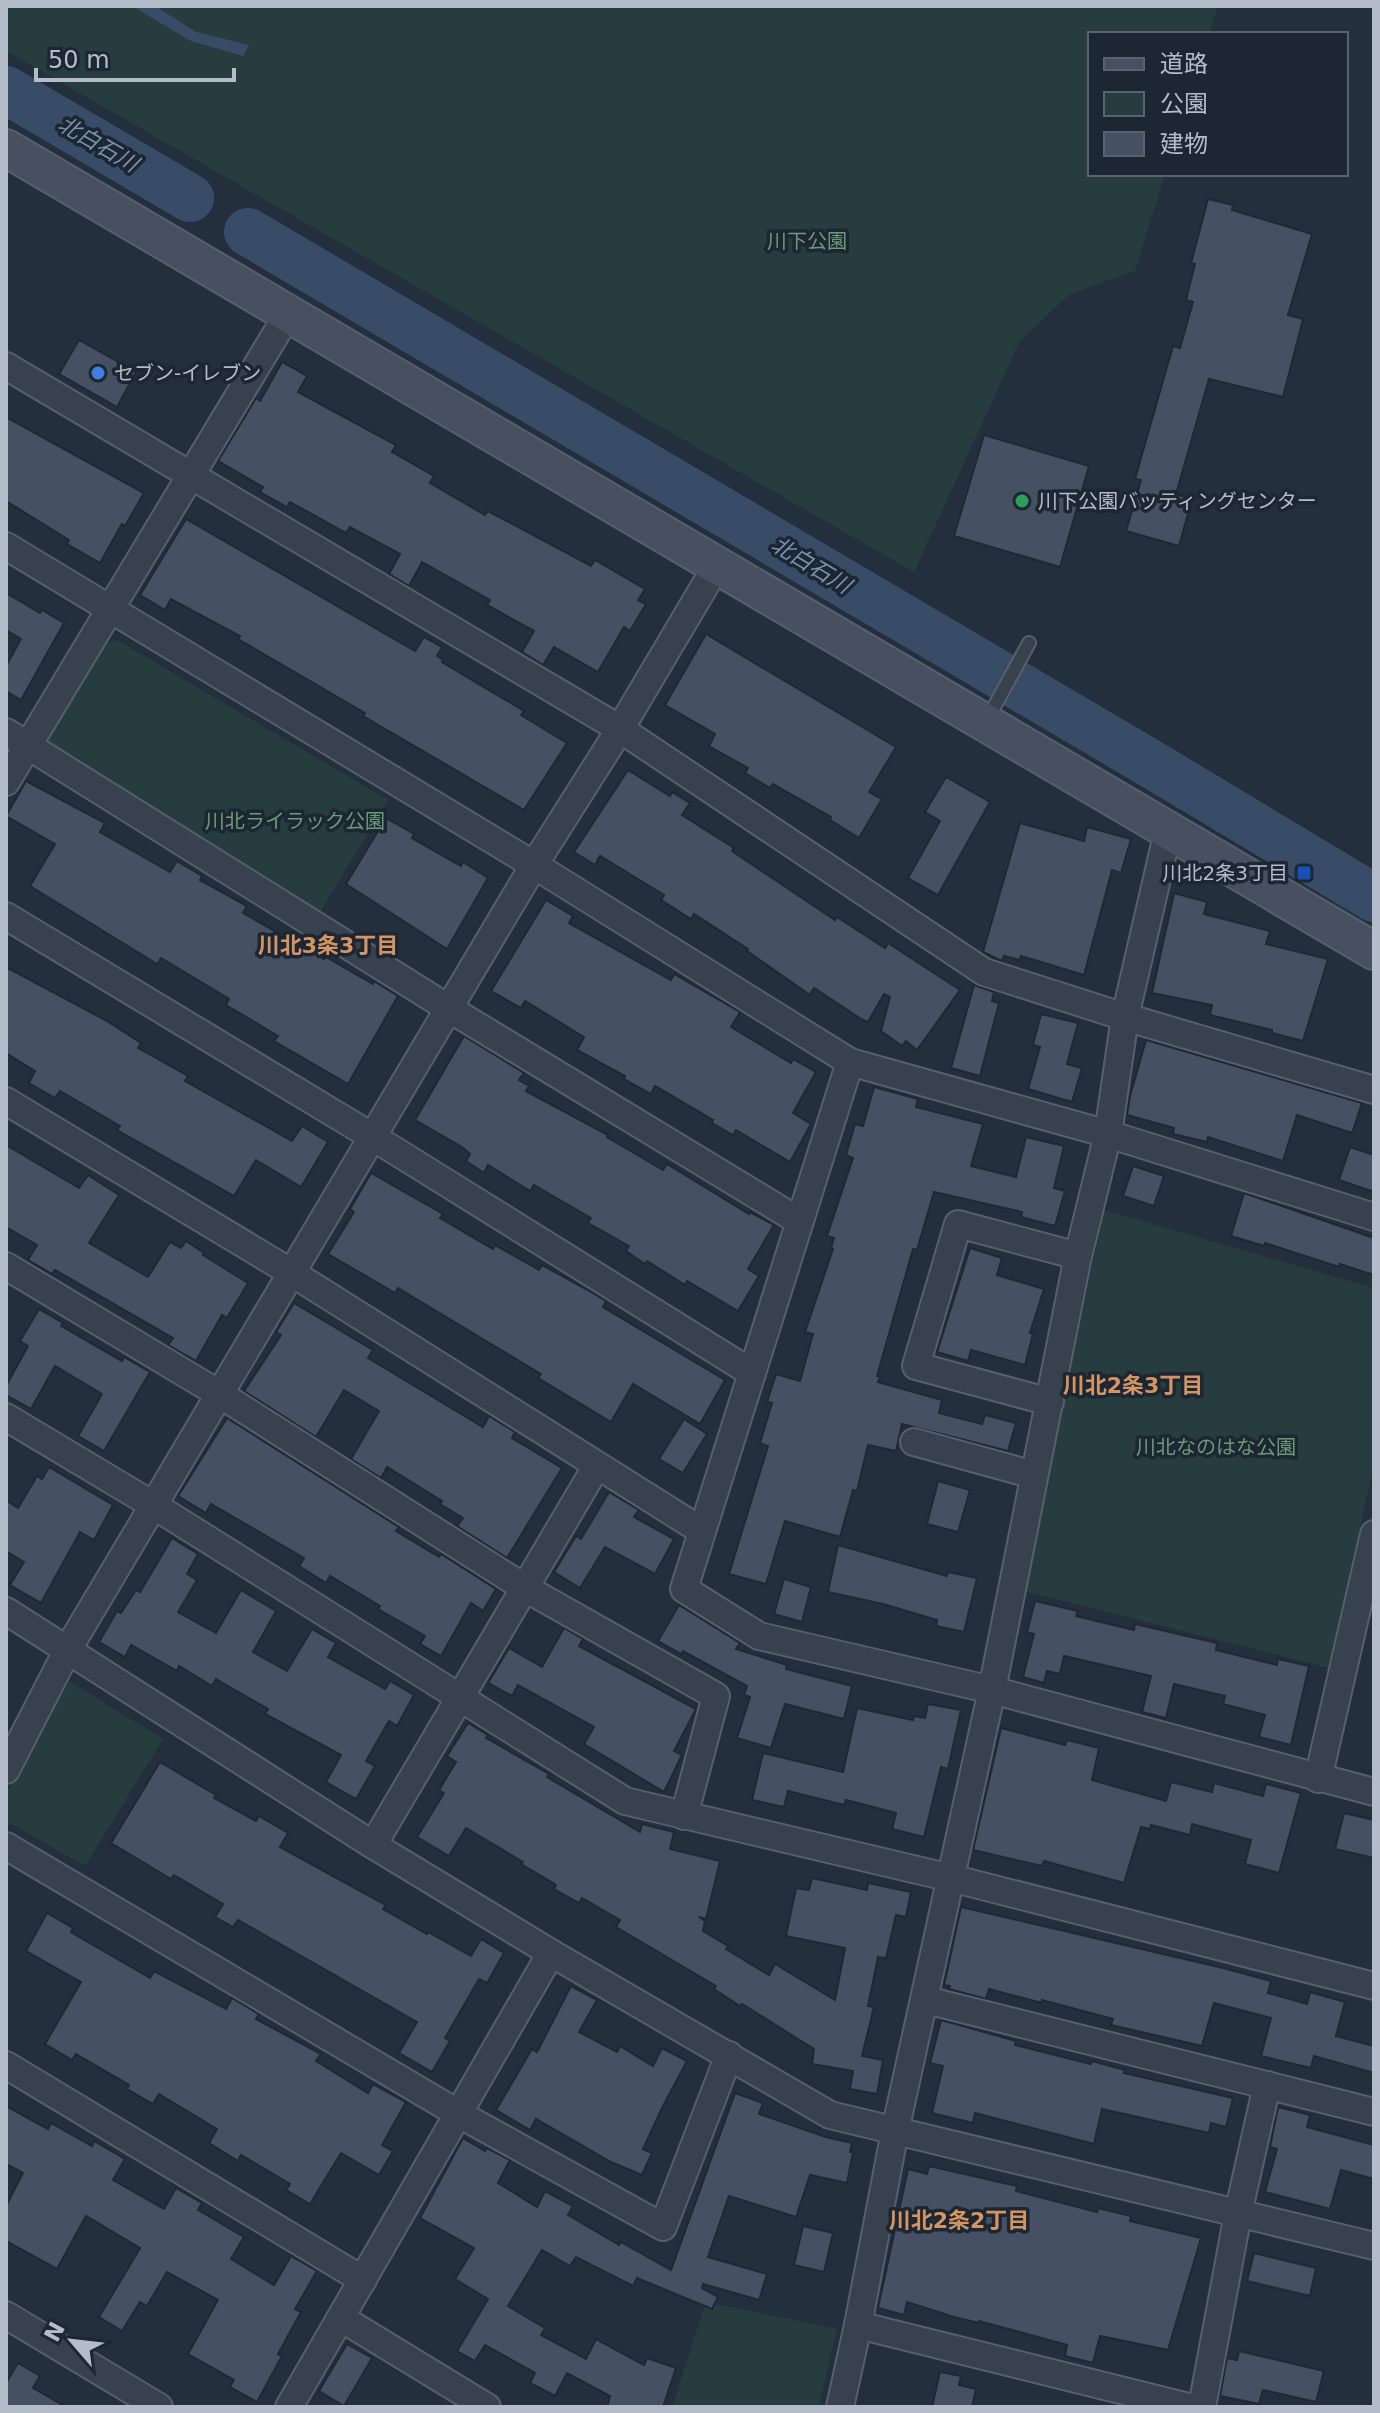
<svg xmlns="http://www.w3.org/2000/svg" width="1380" height="2413" font-family="'DejaVu Sans','Noto Sans JP',sans-serif">
	<style>
		.green { fill: #263c3f }
		.water { fill: #394c67 }
		.lines { fill: none; stroke-linecap: round; stroke-linejoin: round }
		.river { stroke: #394c67; stroke-width: 48 }
		.building { fill: #455162; stroke: #1f2835; stroke-width: 2 }
		.lane-casing { stroke: #565f6c; stroke-width: 16 }
		.street-casing { stroke: #565f6c; stroke-width: 30 }
		.secondary-casing { stroke: #565f6c; stroke-width: 40 }
		.lane { stroke: #38414e; stroke-width: 12 }
		.street { stroke: #38414e; stroke-width: 26 }
		.secondary { stroke: #465061; stroke-width: 36 }
		.shop-dot { fill: #3f7fe0; stroke: #1d2633; stroke-width: 3 }
		.leisure-dot { fill: #2e9e5b; stroke: #1d2633; stroke-width: 3 }
		.transit-dot { fill: #1a4fb4; stroke: #1d2633; stroke-width: 3 }
		.labels { text-anchor: middle; dominant-baseline: central; stroke-width: 7; stroke-linejoin: round; paint-order: stroke }
		.park-label { font-size: 20px; fill: #6b9a76; stroke: #1d2633 }
		.poi-label { font-size: 20px; fill: #b4bcc9; stroke: #1d2633; text-anchor: start }
		.water-label { font-size: 22px; font-style: italic; fill: #7c92b1; stroke: #1d2633 }
		.neighbourhood-label { font-size: 22px; font-weight: bold; fill: #d59563; stroke: #1d2633 }
	</style>
	<rect width="100%" height="100%" fill="#242f3e"/>
	<g class="green">
		<polygon points="6,6 1218,6 1209,34 1090,34 1090,174 1165,174 1135,271 1070,294 1020,341 914,572 6,51"/>
		<polygon points="117,640 388,800 320,912 49,749 49,739 104,643"/>
		<polygon points="1104,1210 1374,1288 1374,1464 1329,1668 1024,1591"/>
		<polygon points="69,1681 163,1739 85,1866 6,1821 6,1793"/>
		<polygon points="706,2302 837,2329 819,2407 672,2407"/>
	</g>
	<polygon class="water" points="132,6 155,6 196,32 249,45 243,56 191,41"/>
	<g class="lines">
		<g class="river">
			<polyline points="6,90 190,198"/>
			<polyline points="248,232 1163,771 1374,898"/>
		</g>
	</g>
	<g class="building">
		<polygon points="1208,199 1233,205 1232,210 1312,234 1288,315 1303,319 1283,397 1209,379 1176,494 1192,499 1179,546 1126,531 1141,480 1135,479 1173,346 1180,348 1193,302 1186,300 1195,264 1191,263"/>
		<polygon points="79,340 136,372 117,407 59,374"/>
		<polygon points="282,362 307,376 298,392 396,445 392,452 434,476 430,483 485,515 488,511 591,566 595,560 645,589 638,600 646,604 630,631 624,627 598,672 554,647 543,665 522,652 534,631 487,605 490,600 422,562 409,586 389,574 400,554 350,527 346,533 290,502 287,507 260,492 263,487 218,461 256,398 260,401"/>
		<polygon points="6,417 144,493 125,526 122,524 100,563 67,544 69,540 6,501"/>
		<polygon points="984,435 1089,466 1060,567 954,536"/>
		<polygon points="186,519 415,651 424,637 442,647 437,656 443,660 442,662 524,711 521,715 567,743 524,810 363,716 365,713 238,639 240,636 171,599 165,610 140,595"/>
		<polygon points="6,593 40,613 42,610 64,623 21,700 6,691 6,666 21,639 6,630"/>
		<polygon points="706,634 896,747 869,792 882,799 859,838 830,820 831,817 773,784 770,788 745,773 748,768 709,746 715,734 665,705"/>
		<polygon points="628,770 670,796 672,792 690,803 682,815 734,848 732,851 835,920 837,917 885,948 888,943 960,990 917,1050 906,1041 902,1046 881,1031 890,997 884,994 868,1022 861,1019 814,988 810,995 747,951 748,949 694,914 691,919 661,900 664,895 600,856 595,865 574,852"/>
		<polygon points="946,777 990,802 938,895 908,878 940,821 925,812"/>
		<polygon points="26,781 105,823 100,832 170,872 177,861 202,876 200,880 247,906 243,913 324,959 326,957 373,984 374,981 398,996 348,1084 274,1041 278,1036 226,1005 229,999 161,958 157,964 30,886 55,844 6,816"/>
		<polygon points="386,818 414,834 412,838 461,866 463,862 488,878 447,949 346,884"/>
		<polygon points="1020,823 1084,841 1087,827 1131,839 1121,873 1112,870 1084,975 1021,956 1020,960 1004,956 1002,961 983,952"/>
		<polygon points="1174,893 1207,902 1204,914 1270,931 1266,944 1328,959 1303,1041 1272,1033 1272,1030 1210,1015 1212,1005 1152,993"/>
		<polygon points="546,900 573,916 569,923 671,980 674,974 740,1012 731,1027 791,1063 793,1059 816,1072 793,1113 811,1124 790,1162 736,1130 733,1135 712,1123 713,1120 655,1086 651,1094 624,1079 625,1076 577,1050 584,1037 525,1001 521,1008 491,991"/>
		<polygon points="6,967 107,1021 141,1043 138,1048 188,1076 185,1081 292,1141 302,1126 328,1142 301,1187 256,1160 234,1196 117,1130 120,1126 60,1091 55,1098 29,1083 35,1071 6,1053"/>
		<polygon points="974,985 994,992 992,1001 999,1003 980,1076 951,1068"/>
		<polygon points="1041,1014 1078,1023 1067,1064 1082,1068 1072,1102 1028,1089 1040,1047 1033,1045"/>
		<polygon points="464,1036 524,1073 519,1080 529,1086 526,1091 608,1135 607,1137 663,1170 667,1164 749,1214 750,1212 774,1225 748,1269 759,1276 738,1311 687,1281 685,1285 647,1261 645,1264 626,1251 629,1246 588,1223 591,1218 534,1185 530,1191 488,1165 484,1173 466,1161 470,1154 462,1147 415,1120"/>
		<polygon points="1146,1040 1362,1103 1352,1133 1297,1115 1283,1161 1208,1137 1207,1142 1173,1134 1174,1128 1127,1115 1130,1096"/>
		<polygon points="874,1087 918,1099 916,1107 983,1124 971,1166 1016,1177 1026,1137 1064,1146 1054,1188 1065,1191 1055,1226 1021,1217 1022,1212 934,1192 917,1250 913,1249 877,1376 880,1377 878,1382 942,1400 939,1413 982,1424 985,1415 1016,1423 1008,1451 902,1424 896,1451 868,1445 857,1491 853,1490 840,1537 785,1521 766,1584 729,1574 768,1446 760,1443 772,1403 767,1402 776,1374 800,1381 813,1334 805,1332 833,1249 831,1248 834,1238 827,1236 853,1158 846,1155 855,1124 863,1126"/>
		<polygon points="6,1145 79,1188 88,1175 119,1195 89,1243 148,1277 170,1242 181,1248 186,1241 204,1253 203,1255 248,1283 227,1318 222,1315 196,1361 168,1345 173,1338 55,1270 52,1274 28,1260 37,1245 6,1227"/>
		<polygon points="1350,1147 1374,1155 1374,1192 1339,1180"/>
		<polygon points="1133,1166 1164,1176 1154,1206 1123,1196"/>
		<polygon points="371,1173 443,1214 440,1218 493,1249 495,1245 539,1270 542,1265 586,1289 606,1301 603,1307 725,1380 700,1424 633,1384 611,1422 538,1378 541,1374 398,1288 395,1293 328,1254 354,1212 350,1209"/>
		<polygon points="1244,1193 1374,1238 1374,1275 1340,1264 1339,1267 1265,1243 1264,1246 1231,1236"/>
		<polygon points="970,1248 1002,1258 997,1275 1044,1289 1030,1333 1033,1334 1025,1365 971,1350 968,1361 937,1352"/>
		<polygon points="294,1303 373,1350 368,1358 483,1427 489,1416 515,1432 512,1438 562,1468 507,1558 457,1526 463,1518 440,1504 442,1501 387,1467 381,1478 351,1459 379,1411 344,1390 316,1437 244,1391 281,1335 276,1332"/>
		<polygon points="39,1309 63,1323 61,1326 122,1361 124,1357 150,1372 104,1451 78,1436 102,1394 55,1366 31,1409 6,1395 6,1386 28,1346 20,1341"/>
		<polygon points="227,1418 399,1527 396,1531 439,1557 441,1554 496,1589 483,1611 471,1603 441,1656 420,1644 425,1636 378,1609 380,1606 330,1576 326,1583 299,1566 304,1558 211,1504 206,1513 178,1496"/>
		<polygon points="684,1419 707,1434 683,1473 659,1459"/>
		<polygon points="49,1467 113,1505 94,1540 80,1532 41,1603 10,1585 24,1562 6,1551 6,1500 18,1508 37,1476 42,1479"/>
		<polygon points="938,1481 970,1490 958,1532 927,1524"/>
		<polygon points="609,1492 639,1510 634,1517 674,1539 655,1574 605,1547 580,1588 554,1572 576,1536 581,1539"/>
		<polygon points="172,1538 198,1554 187,1574 197,1580 178,1612 216,1633 241,1590 276,1611 253,1652 287,1671 312,1629 336,1643 328,1657 385,1689 390,1681 414,1695 397,1726 389,1721 366,1761 375,1766 356,1799 326,1782 341,1755 265,1714 268,1709 216,1679 212,1686 179,1666 177,1671 131,1645 125,1657 99,1642 117,1611 121,1613 136,1590 140,1592"/>
		<polygon points="838,1545 947,1576 948,1572 977,1578 964,1632 936,1626 937,1620 883,1604 828,1592"/>
		<polygon points="784,1579 811,1587 802,1622 774,1614"/>
		<polygon points="1035,1601 1078,1611 1076,1616 1134,1630 1135,1624 1217,1643 1216,1650 1277,1665 1278,1659 1309,1666 1291,1745 1259,1737 1265,1715 1223,1704 1225,1696 1174,1684 1166,1718 1142,1712 1151,1676 1064,1656 1060,1674 1047,1671 1044,1683 1023,1677 1034,1634 1027,1632"/>
		<polygon points="679,1605 740,1643 736,1649 787,1665 786,1669 852,1686 844,1719 785,1704 771,1748 737,1738 750,1697 744,1695 747,1686 683,1651 681,1654 658,1641"/>
		<polygon points="564,1628 583,1639 579,1646 696,1709 674,1751 682,1755 664,1792 584,1744 594,1727 518,1685 512,1696 488,1683 509,1648 542,1667"/>
		<polygon points="928,1704 961,1710 948,1769 941,1767 924,1837 892,1829 896,1813 846,1800 844,1805 788,1791 784,1807 752,1800 763,1753 843,1772 857,1708 913,1720 914,1716 925,1718"/>
		<polygon points="468,1723 488,1735 486,1738 549,1774 547,1777 640,1832 642,1824 674,1832 670,1849 720,1861 706,1919 699,1917 705,1921 703,1931 728,1946 726,1949 769,1975 775,1964 835,2000 845,1948 786,1936 796,1888 809,1890 812,1878 867,1890 868,1883 911,1892 906,1917 896,1915 886,1958 878,1957 868,2006 874,2007 862,2056 883,2060 877,2094 850,2089 853,2071 812,2064 814,2049 742,2004 740,2006 714,1989 716,1986 616,1927 620,1920 582,1898 579,1903 554,1889 556,1885 521,1864 523,1862 466,1828 449,1856 417,1837 444,1793 439,1790 456,1762 447,1756"/>
		<polygon points="1001,1728 1065,1745 1067,1740 1099,1748 1092,1780 1166,1801 1171,1782 1212,1792 1214,1783 1263,1796 1266,1784 1301,1793 1279,1873 1245,1864 1251,1840 1192,1824 1190,1835 1151,1825 1150,1829 1141,1827 1124,1883 1044,1861 1042,1866 973,1850"/>
		<polygon points="160,1762 216,1795 214,1798 256,1821 259,1816 288,1833 280,1847 386,1905 383,1909 427,1934 428,1932 471,1956 481,1939 504,1953 487,1983 479,1979 445,2038 450,2041 432,2072 399,2053 417,2022 238,1920 233,1927 215,1917 223,1904 174,1875 171,1879 111,1843"/>
		<polygon points="1344,1813 1374,1820 1374,1858 1335,1849"/>
		<polygon points="961,1907 1223,1968 1271,1981 1268,1993 1307,2004 1310,1992 1345,2002 1336,2036 1374,2046 1374,2073 1314,2056 1311,2068 1261,2056 1271,2018 1214,2003 1202,2046 1111,2025 1113,2019 1042,2000 1042,2003 989,1989 986,1999 949,1989 950,1986 944,1985"/>
		<polygon points="47,1913 73,1928 71,1932 150,1978 154,1971 226,2009 232,1998 259,2014 256,2019 321,2054 316,2061 368,2093 373,2084 406,2102 382,2145 393,2151 379,2175 341,2153 310,2204 286,2190 290,2184 241,2155 238,2161 209,2143 217,2129 159,2094 153,2104 127,2089 129,2085 76,2054 72,2060 45,2044 81,1982 26,1951"/>
		<polygon points="571,1986 597,2000 579,2032 617,2052 620,2046 653,2066 662,2048 687,2061 662,2108 643,2149 652,2153 642,2175 611,2162 536,2119 530,2130 496,2110 532,2049 537,2052"/>
		<polygon points="941,2020 1016,2041 1015,2045 1091,2064 1092,2061 1125,2070 1124,2073 1233,2098 1226,2127 1211,2123 1209,2133 1102,2109 1094,2144 975,2113 973,2123 932,2113 943,2066 930,2063"/>
		<polygon points="735,2093 763,2103 759,2114 826,2137 852,2143 850,2152 853,2152 847,2183 810,2175 796,2217 729,2196 708,2257 767,2274 759,2300 703,2284 702,2288 718,2297 712,2309 637,2278 633,2286 576,2257 570,2266 542,2250 508,2306 545,2328 541,2335 586,2359 596,2339 644,2365 647,2358 676,2368 663,2407 607,2407 610,2396 567,2373 555,2396 530,2383 535,2373 485,2345 475,2361 457,2351 488,2299 455,2279 474,2248 420,2218 463,2138 485,2151 487,2148 510,2160 498,2183 537,2207 545,2191 573,2206 568,2215 619,2245 621,2242 671,2270"/>
		<polygon points="6,2106 48,2129 51,2123 92,2146 94,2141 125,2159 113,2180 164,2209 176,2188 202,2203 198,2210 244,2237 231,2259 274,2285 291,2256 317,2271 295,2309 301,2312 278,2354 282,2356 257,2402 230,2387 234,2380 188,2354 218,2300 167,2272 147,2306 140,2302 122,2331 99,2317 140,2248 86,2216 57,2269 6,2241 6,2206 23,2173 6,2164"/>
		<polygon points="1278,2107 1310,2115 1307,2127 1374,2145 1374,2179 1341,2170 1330,2209 1265,2192 1277,2149 1270,2147"/>
		<polygon points="929,2166 1017,2186 1016,2191 1097,2212 1098,2208 1131,2216 1130,2221 1201,2238 1168,2350 1100,2336 1093,2363 1065,2356 1067,2345 979,2321 979,2323 954,2317 907,2302 904,2315 878,2308 908,2169 927,2174"/>
		<polygon points="803,2226 833,2233 824,2272 794,2265"/>
		<polygon points="1254,2253 1316,2268 1310,2296 1247,2281"/>
		<polygon points="347,2344 372,2358 344,2406 319,2391"/>
		<polygon points="1239,2351 1324,2371 1316,2402 1263,2390 1259,2404 1220,2396 1227,2358 1237,2360"/>
		<polygon points="18,2363 40,2376 33,2388 66,2407 6,2407 6,2383"/>
		<polygon points="940,2372 961,2376 959,2385 976,2389 972,2407 932,2407"/>
	</g>
	<g class="lines">
		<g class="lane-casing">
			<polyline id="lane" points="987,720 1029,643"/>
		</g>
		<g class="street-casing">
			<g id="street">
				<polyline points="6,366 620,729 984,972 1125,1017 1374,1090"/>
				<polyline points="6,546 534,865 850,1062 1108,1134 1374,1217"/>
				<polyline points="6,732 448,1008 799,1221"/>
				<polyline points="6,782 288,314"/>
				<polyline points="6,916 373,1137 752,1373"/>
				<polyline points="850,1062 684,1589 759,1636 992,1690 1374,1792"/>
				<polyline points="6,1101 292,1273 702,1531"/>
				<polyline points="6,1266 221,1395 525,1588 716,1696 684,1816"/>
				<polyline points="1050,1402 916,1366 958,1224 1078,1256"/>
				<polyline points="6,1417 153,1505 625,1801 951,1878 1374,1986"/>
				<polyline points="914,1442 1034,1475"/>
				<polyline points="6,1611 373,1845 551,1953 830,2115 1374,2246"/>
				<polyline points="6,1770 68,1649 534,865 620,729 716,567"/>
				<polyline points="1318,1779 1374,1534"/>
				<polyline points="373,1845 596,1467"/>
				<polyline points="6,1846 459,2114 663,2227 729,2055"/>
				<polyline points="926,2000 1374,2112"/>
				<polyline points="6,2065 363,2280"/>
				<polyline points="6,2315 159,2407"/>
				<polyline points="341,2318 487,2407"/>
				<polyline points="858,2325 1189,2407"/>
				<polyline points="289,2407 551,1953"/>
				<polyline points="840,2407 858,2325 895,2131 992,1690 1078,1256 1108,1134 1125,1017 1168,831"/>
				<polyline points="1202,2407 1238,2214 1267,2085"/>
			</g>
		</g>
		<g class="secondary-casing">
			<polyline id="secondary" points="6,148 1374,951"/>
		</g>
		<use href="#lane" class="lane"/>
		<use href="#street" class="street"/>
		<use href="#secondary" class="secondary"/>
	</g>
	<circle class="shop-dot" cx="98" cy="373" r="8"/>
	<circle class="leisure-dot" cx="1022" cy="501" r="8"/>
	<rect class="transit-dot" x="1296" y="865" width="16" height="16" rx="4"/>
	<g class="labels">
		<g class="park-label">
			<text x="807" y="241">川下公園</text>
			<text x="295" y="821">川北ライラック公園</text>
			<text x="1216" y="1447">川北なのはな公園</text>
		</g>
		<g class="poi-label">
			<text x="114" y="373">セブン-イレブン</text>
			<text x="1038" y="501">川下公園バッティングセンター</text>
			<text x="1288" y="873" text-anchor="end">川北2条3丁目</text>
		</g>
		<g class="water-label">
			<text transform="translate(98 144) rotate(30)">北白石川</text>
			<text transform="translate(811 565) rotate(31)">北白石川</text>
		</g>
		<g class="neighbourhood-label">
			<text x="328" y="945">川北3条3丁目</text>
			<text x="1133" y="1385">川北2条3丁目</text>
			<text x="959" y="2220">川北2条2丁目</text>
		</g>
	</g>
	<rect width="1380" height="2413" fill="none" stroke="#b4bcc9" stroke-width="16"/>
	<rect x="1088" y="32" width="260" height="144" fill="#1d2633" stroke="#59626f" stroke-width="2"/>
	<rect x="1104" y="58" width="40" height="12" fill="#465061" stroke="#59626f" stroke-width="2"/>
	<text x="1160" y="72" font-size="24" fill="#b4bcc9">道路</text>
	<rect x="1104" y="92" width="40" height="24" fill="#263c3f" stroke="#59626f" stroke-width="2"/>
	<text x="1160" y="112" font-size="24" fill="#b4bcc9">公園</text>
	<rect x="1104" y="132" width="40" height="24" fill="#455162" stroke="#59626f" stroke-width="2"/>
	<text x="1160" y="152" font-size="24" fill="#b4bcc9">建物</text>
	<g transform="translate(72 2341) rotate(298)" stroke="#1d2633" stroke-width="6" paint-order="stroke">
	<path d="M0-6L14 30L0 20L-14 30Z" fill="#b4bcc9"/>
	<text y="-12" font-size="22" font-weight="bold" text-anchor="middle" fill="#b4bcc9">N</text>
	</g>
	<path d="M36 68v12h198v-12" fill="none" stroke="#b4bcc9" stroke-width="4"/>
	<text x="48" y="68" font-size="24" fill="#b4bcc9" stroke="#1d2633" stroke-width="6" paint-order="stroke">50 m</text>
</svg>
